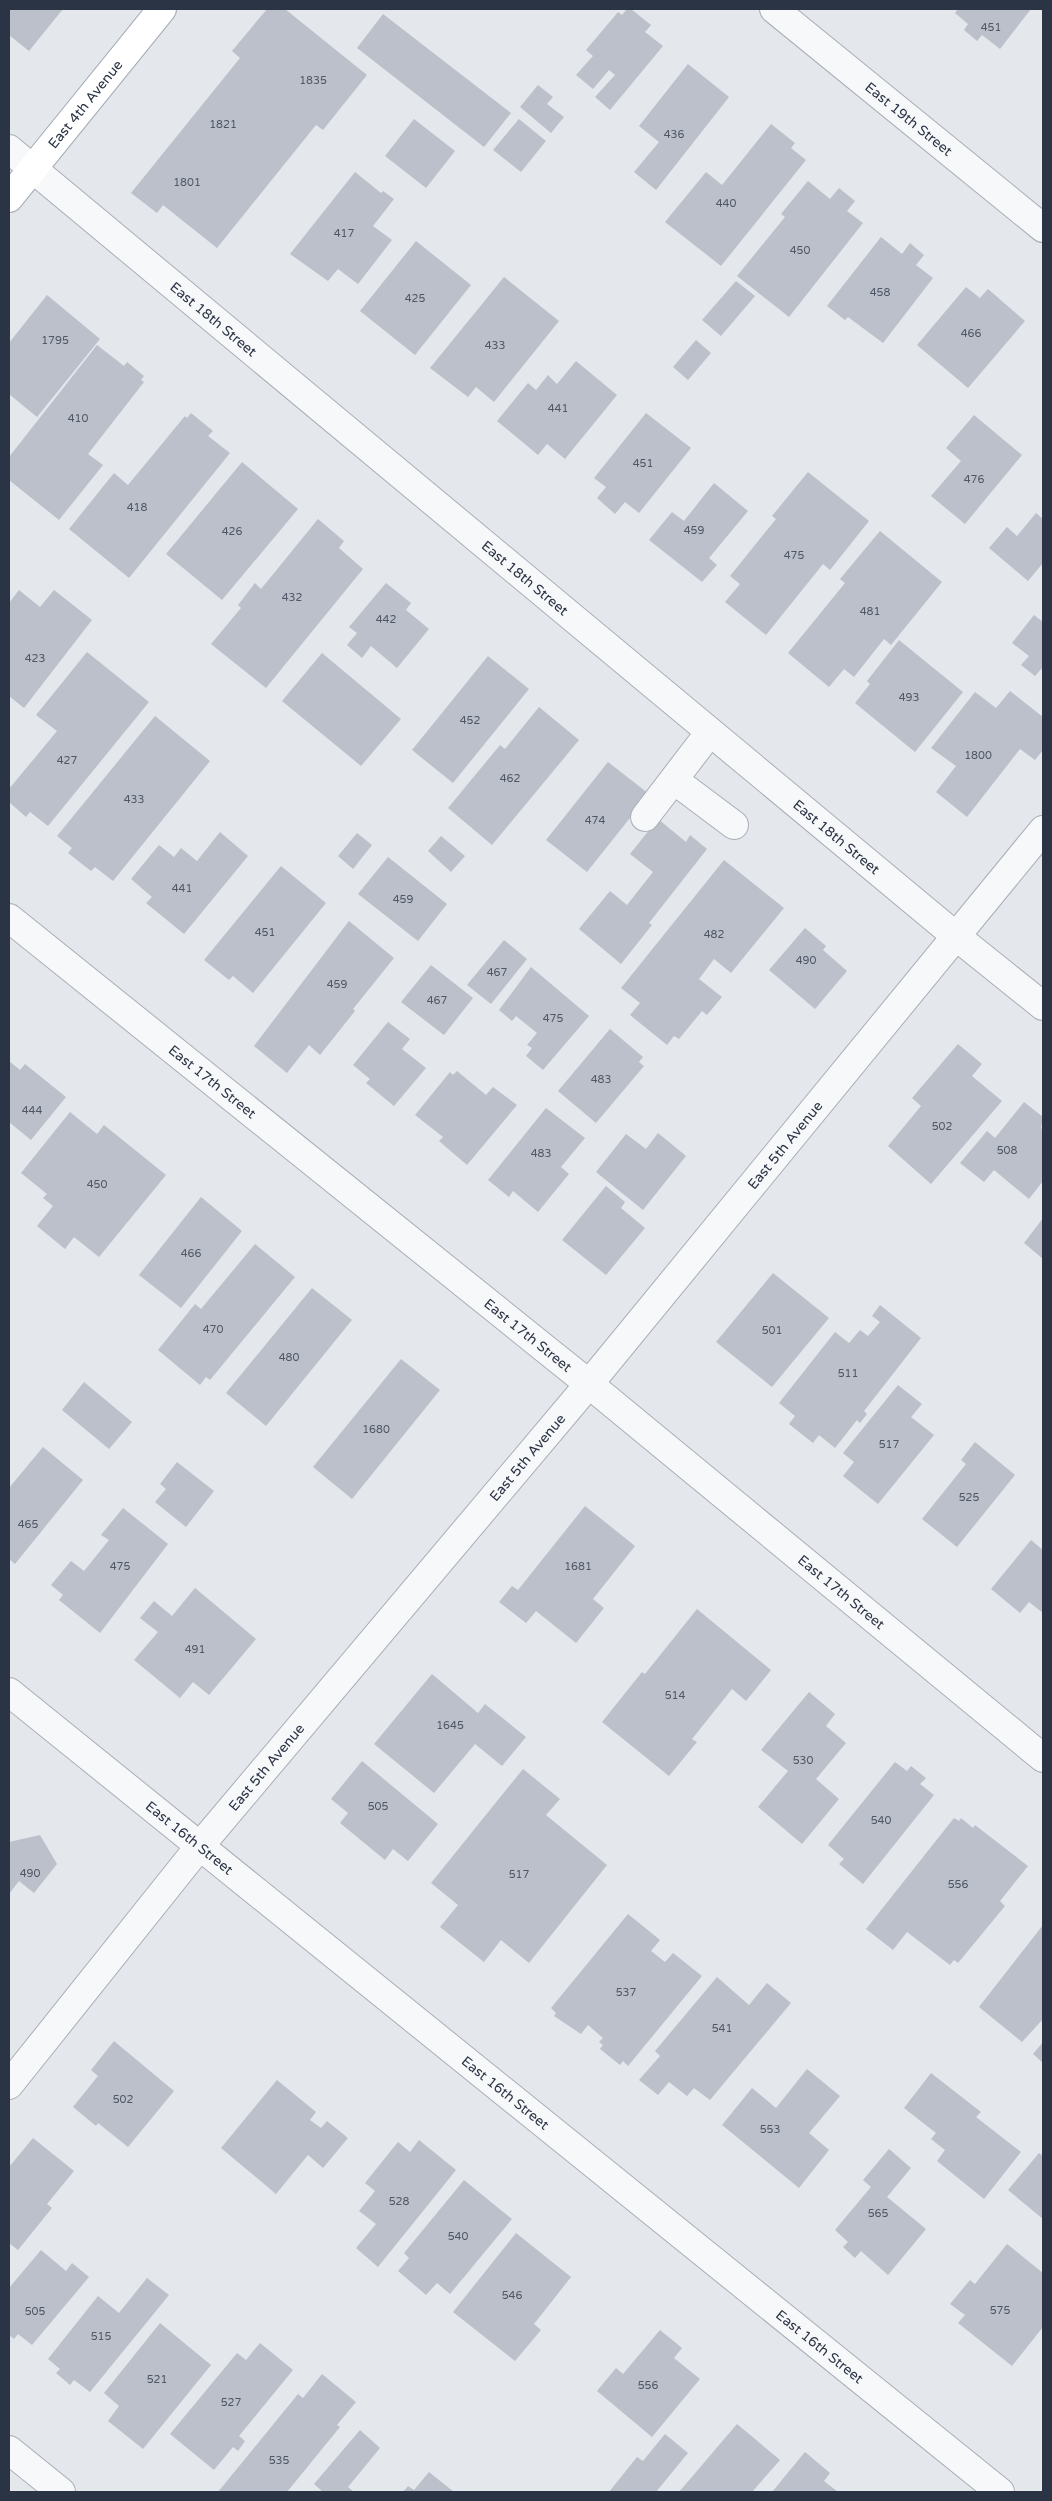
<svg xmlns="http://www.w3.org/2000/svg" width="1052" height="2501" font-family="'Varela Round',sans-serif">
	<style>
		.building { fill: #bbc0ca }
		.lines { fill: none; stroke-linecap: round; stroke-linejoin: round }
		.minor-casing { stroke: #a9aeb7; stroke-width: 30 }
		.major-casing { stroke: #a3abb8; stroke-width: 30 }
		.minor { stroke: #f7f8fa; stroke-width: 28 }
		.major { stroke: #fff; stroke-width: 28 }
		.labels { text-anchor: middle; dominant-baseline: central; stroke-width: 4.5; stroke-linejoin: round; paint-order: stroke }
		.number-label { font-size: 11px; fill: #4f5766 }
		.street-label { font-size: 14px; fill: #2b3445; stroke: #f4f6f9 }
	</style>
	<rect width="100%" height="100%" fill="#e4e7ec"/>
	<g class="building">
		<polygon points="9,9 63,9 29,51 9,35"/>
		<polygon points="267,9 285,9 367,75 323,130 316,125 217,248 163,205 157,213 131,193 240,58 232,51"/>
		<polygon points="627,9 631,9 651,25 645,32 663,46 610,110 595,97 615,75 609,70 593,89 576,75 593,56 586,50 618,12 622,15"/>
		<polygon points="958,9 1031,9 1000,49 982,35 977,41 964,30 968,24 955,13"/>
		<polygon points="383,14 511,113 484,147 357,48"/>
		<polygon points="688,64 729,97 656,190 634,172 659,142 639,126"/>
		<polygon points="538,85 553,97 547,104 564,117 551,133 520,107"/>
		<polygon points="414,119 455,151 426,188 385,156"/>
		<polygon points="519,119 546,141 521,172 493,150"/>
		<polygon points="771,124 795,143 791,148 806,160 721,266 665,222 706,172 722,185"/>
		<polygon points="355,172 381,193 383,191 394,199 373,226 392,240 358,284 338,269 328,281 290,254"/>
		<polygon points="808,181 830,199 839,188 855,201 847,211 863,223 789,317 737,276 785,217 781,214"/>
		<polygon points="881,237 902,254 910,243 924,255 916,265 933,278 883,343 848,317 845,320 827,306"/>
		<polygon points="416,241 471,285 415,355 360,311"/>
		<polygon points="504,277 559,321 494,402 476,387 468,397 430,368"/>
		<polygon points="736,281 755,296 721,336 702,320"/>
		<polygon points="966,287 980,298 988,289 1025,321 968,388 917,345"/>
		<polygon points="47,295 100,339 37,417 9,394 9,343"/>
		<polygon points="696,340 711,353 688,380 673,367"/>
		<polygon points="97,345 124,366 127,362 144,376 141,380 144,382 88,454 103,465 59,520 9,480 9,457"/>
		<polygon points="576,361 617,395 565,459 547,444 538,455 497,421 528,383 536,390 548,375 557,384"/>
		<polygon points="191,413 213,431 208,436 230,453 129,578 69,529 114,473 128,485 185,416 187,418"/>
		<polygon points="646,413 691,448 639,513 625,502 615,514 597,498 606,487 594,478"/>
		<polygon points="974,415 1022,455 965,524 931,496 961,461 946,448"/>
		<polygon points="242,462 298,509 222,600 166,554"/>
		<polygon points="808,472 869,521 830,570 823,564 766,635 725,602 740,584 730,576 776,519 772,516"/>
		<polygon points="714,483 748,511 709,558 717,565 702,582 649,540 672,512 684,521"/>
		<polygon points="1036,513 1043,519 1043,563 1028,581 989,548 1007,527 1017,536"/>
		<polygon points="318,519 344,541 339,548 363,569 266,688 211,644 241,608 238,605 255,583 261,589"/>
		<polygon points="880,531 942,582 891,645 884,639 854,677 844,669 829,687 788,653 845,583 840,579"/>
		<polygon points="386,583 411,603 406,610 429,629 397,668 371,646 362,658 347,645 357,633 349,627"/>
		<polygon points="19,590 40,607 54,590 92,620 24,708 9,696 9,603"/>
		<polygon points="1034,615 1043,622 1043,667 1035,676 1021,665 1029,656 1012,643"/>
		<polygon points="899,640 963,692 915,752 855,703 870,684 867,681"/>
		<polygon points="87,652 149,702 48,826 30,812 26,817 9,802 9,789 57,731 36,715"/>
		<polygon points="322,653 401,719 361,766 282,701"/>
		<polygon points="488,656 529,689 453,783 412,750"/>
		<polygon points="1010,691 1043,717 1043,750 1035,760 1020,749 967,817 936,792 956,766 931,748 975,692 996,708"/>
		<polygon points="539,707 579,740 492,845 448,808 500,745 505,749"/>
		<polygon points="155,716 210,761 113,881 95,867 91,871 68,853 72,848 57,836"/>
		<polygon points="608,762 649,794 587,872 546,840"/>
		<polygon points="658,819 686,842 690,835 707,849 649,923 652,925 621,964 579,929 610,891 627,905 653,872 630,854"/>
		<polygon points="220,832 248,856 184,934 146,903 152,897 131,879 159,845 174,857 181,848 197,861"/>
		<polygon points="357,833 372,845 353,869 338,856"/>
		<polygon points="441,836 465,856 451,872 428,851"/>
		<polygon points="388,857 447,904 418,941 358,894"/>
		<polygon points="724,860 784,908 731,973 714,959 699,979 722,997 707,1015 702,1011 679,1039 674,1036 667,1045 630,1015 640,1003 621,988"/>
		<polygon points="281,866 326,903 253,993 233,976 229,980 204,960"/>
		<polygon points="349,921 394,958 353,1009 355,1011 320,1055 309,1045 287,1073 254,1046"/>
		<polygon points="805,928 826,946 823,950 847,971 815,1009 769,970"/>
		<polygon points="504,940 527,959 491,1004 467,985"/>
		<polygon points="431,965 473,998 444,1035 401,1002"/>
		<polygon points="531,967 589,1016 543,1070 526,1056 532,1048 527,1045 537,1033 516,1016 512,1021 499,1010"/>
		<polygon points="388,1022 410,1039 402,1049 426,1068 394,1106 366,1083 370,1079 353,1065"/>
		<polygon points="610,1029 643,1057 639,1062 644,1066 596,1123 558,1091"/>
		<polygon points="958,1044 982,1064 972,1076 1002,1101 931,1184 888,1146 921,1106 912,1098"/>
		<polygon points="9,1061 20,1070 25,1064 66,1097 31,1140 9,1122"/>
		<polygon points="457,1071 486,1095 493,1087 517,1105 467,1165 439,1141 443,1137 415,1115 450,1072 453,1075"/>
		<polygon points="1024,1102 1043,1117 1041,1128 1043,1130 1043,1181 1029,1199 994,1170 984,1182 960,1163 987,1131 995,1138"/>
		<polygon points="546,1108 585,1138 561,1167 569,1174 538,1212 513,1191 509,1197 488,1180"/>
		<polygon points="70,1112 97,1134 104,1125 166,1175 99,1257 74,1237 65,1249 37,1226 53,1206 43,1198 47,1194 21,1173"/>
		<polygon points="658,1133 686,1156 643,1210 596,1172 626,1134 646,1149"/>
		<polygon points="606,1186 625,1202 621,1208 645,1228 606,1275 562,1240"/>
		<polygon points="201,1197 242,1231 181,1308 139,1275"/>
		<polygon points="1043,1218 1043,1259 1024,1243"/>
		<polygon points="255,1244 295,1277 210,1380 206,1377 200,1385 158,1350 195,1304 201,1309"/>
		<polygon points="773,1273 829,1318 772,1387 716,1342"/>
		<polygon points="312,1288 352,1320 266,1426 226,1393"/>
		<polygon points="880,1305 921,1338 864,1411 867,1414 860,1423 857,1420 835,1448 819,1435 813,1443 789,1424 795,1416 779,1403 835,1332 849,1343 860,1330 868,1336 880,1322 872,1316"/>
		<polygon points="401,1359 440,1390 352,1499 313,1467"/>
		<polygon points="84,1382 132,1422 109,1449 62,1410"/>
		<polygon points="898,1385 922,1404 911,1417 934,1435 878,1504 843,1476 854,1462 843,1453"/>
		<polygon points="975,1442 1015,1475 957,1547 922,1519 966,1464 961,1460"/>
		<polygon points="43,1447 83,1480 15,1564 9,1559 9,1488"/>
		<polygon points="177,1462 214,1491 186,1527 155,1502 166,1489 160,1484"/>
		<polygon points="585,1506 635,1546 593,1599 604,1608 576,1643 536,1611 526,1623 499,1602 512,1586 518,1590"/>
		<polygon points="123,1508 168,1544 100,1633 59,1600 63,1595 51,1585 71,1561 84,1571 109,1540 101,1535"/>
		<polygon points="1031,1540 1043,1550 1043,1613 1029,1602 1020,1613 991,1589"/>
		<polygon points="195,1588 256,1639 209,1695 193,1682 180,1698 134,1660 158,1632 140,1618 154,1601 172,1616"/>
		<polygon points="697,1609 771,1670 746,1701 732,1689 692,1739 697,1742 669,1776 602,1722 642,1672 645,1674"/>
		<polygon points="432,1674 478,1713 485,1704 526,1737 502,1766 475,1744 434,1793 374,1744"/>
		<polygon points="809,1692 835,1714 826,1726 846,1743 816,1779 839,1799 802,1844 758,1807 788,1771 761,1750"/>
		<polygon points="362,1761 438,1824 408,1861 393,1849 385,1860 340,1823 348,1813 331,1799"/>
		<polygon points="895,1762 907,1771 911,1766 926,1778 920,1784 934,1795 863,1884 839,1864 844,1859 828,1845"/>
		<polygon points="523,1769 560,1799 546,1815 607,1865 529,1963 501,1940 484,1962 440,1927 458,1905 431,1883"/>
		<polygon points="954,1818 959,1821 961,1818 973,1828 975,1825 1028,1866 1000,1901 1005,1906 958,1963 954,1960 950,1965 907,1932 893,1950 866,1929"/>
		<polygon points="40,1835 57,1864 34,1893 19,1881 9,1894 9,1842"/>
		<polygon points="628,1914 660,1940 651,1951 665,1962 673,1953 702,1976 628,2066 623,2061 620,2065 600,2049 603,2045 599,2042 603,2038 588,2025 581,2034 554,2016 556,2013 551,2008"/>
		<polygon points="1043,1925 1043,2019 1022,2042 979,2007"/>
		<polygon points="717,1977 749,2005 767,1983 791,2003 710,2100 694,2088 687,2096 669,2082 658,2095 639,2080 660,2056 655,2051"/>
		<polygon points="114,2041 174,2091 128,2147 98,2123 96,2126 73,2107 98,2076 91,2070"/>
		<polygon points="1043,2042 1043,2063 1033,2054"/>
		<polygon points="807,2069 840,2096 809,2133 829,2150 799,2188 722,2125 752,2088 776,2108"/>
		<polygon points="931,2073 981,2112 976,2117 1021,2152 984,2199 937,2161 945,2150 931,2139 936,2133 904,2108"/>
		<polygon points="277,2080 316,2112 310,2120 321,2128 327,2121 348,2138 323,2168 308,2155 276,2194 221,2148"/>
		<polygon points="33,2138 74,2171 47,2204 52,2208 18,2250 9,2243 9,2167"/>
		<polygon points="419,2140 456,2170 378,2267 356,2248 376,2224 359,2211 375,2191 365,2183 398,2142 410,2152"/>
		<polygon points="889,2149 911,2168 887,2197 926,2229 888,2275 861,2251 855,2258 843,2247 848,2242 835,2230 871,2187 863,2180"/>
		<polygon points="1039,2153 1043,2156 1043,2219 1008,2190"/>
		<polygon points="464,2180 512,2219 450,2294 437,2283 426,2295 398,2271 409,2258 404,2253"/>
		<polygon points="516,2233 571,2277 534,2324 541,2330 515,2361 453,2312"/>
		<polygon points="1007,2244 1043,2273 1043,2327 1012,2366 958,2323 965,2315 950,2304 970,2280 975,2284"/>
		<polygon points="41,2250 66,2271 72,2263 89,2277 32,2345 18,2334 14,2339 9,2335 9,2288"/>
		<polygon points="147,2278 169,2295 90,2392 74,2380 70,2385 56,2373 60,2369 48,2359 98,2296 119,2313"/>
		<polygon points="160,2323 211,2365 143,2449 108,2421 119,2406 104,2393"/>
		<polygon points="660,2330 682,2348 674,2358 700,2379 652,2437 597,2391 616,2368 623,2374"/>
		<polygon points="260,2343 293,2370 239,2436 245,2441 238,2451 233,2447 214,2470 170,2434 237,2353 246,2360"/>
		<polygon points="322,2374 356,2402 337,2425 340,2427 287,2492 218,2492 298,2394 303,2398"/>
		<polygon points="737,2424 780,2460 752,2492 679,2492"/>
		<polygon points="360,2430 380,2448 348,2487 354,2492 323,2492 314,2484"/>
		<polygon points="665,2434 688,2453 656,2492 609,2492 637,2457 643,2461"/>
		<polygon points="805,2452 830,2473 824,2481 838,2492 772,2492"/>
		<polygon points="429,2472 454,2492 403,2492 408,2486 414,2490"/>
	</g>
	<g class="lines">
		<g class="minor-casing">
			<g id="minor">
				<path id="s1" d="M774,9L1043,228"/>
				<path id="s2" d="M9,149L957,937L1043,1006"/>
				<polyline points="674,780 734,825"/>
				<polyline points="645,817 710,732"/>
				<path id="s3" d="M9,918L589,1384L1043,1758"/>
				<path id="s4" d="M9,1692L1000,2492"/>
				<path id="s5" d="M9,2085L199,1847L589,1384L1043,830"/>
				<polyline points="9,2450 61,2492"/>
			</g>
		</g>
		<g class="major-casing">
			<g id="major">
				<path id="s6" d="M9,198L162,9"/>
			</g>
		</g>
		<use href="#minor" class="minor"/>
		<use href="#major" class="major"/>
	</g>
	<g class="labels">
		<g class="number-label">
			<text x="991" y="27">451</text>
			<text x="313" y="80">1835</text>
			<text x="223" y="124">1821</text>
			<text x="674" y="134">436</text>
			<text x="187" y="182">1801</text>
			<text x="726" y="203">440</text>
			<text x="344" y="233">417</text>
			<text x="800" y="250">450</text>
			<text x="880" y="292">458</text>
			<text x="415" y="298">425</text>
			<text x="971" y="333">466</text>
			<text x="55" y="340">1795</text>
			<text x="495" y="345">433</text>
			<text x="558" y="408">441</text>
			<text x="78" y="418">410</text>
			<text x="643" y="463">451</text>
			<text x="974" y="479">476</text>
			<text x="137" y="507">418</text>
			<text x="694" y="530">459</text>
			<text x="232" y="531">426</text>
			<text x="794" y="555">475</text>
			<text x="292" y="597">432</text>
			<text x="870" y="611">481</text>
			<text x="386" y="619">442</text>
			<text x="35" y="658">423</text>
			<text x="909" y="697">493</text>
			<text x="470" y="720">452</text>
			<text x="978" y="755">1800</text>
			<text x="67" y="760">427</text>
			<text x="510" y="778">462</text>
			<text x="134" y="799">433</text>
			<text x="595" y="820">474</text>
			<text x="182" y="888">441</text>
			<text x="403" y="899">459</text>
			<text x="265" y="932">451</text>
			<text x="714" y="934">482</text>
			<text x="806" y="960">490</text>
			<text x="497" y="972">467</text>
			<text x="337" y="984">459</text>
			<text x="437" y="1000">467</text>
			<text x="553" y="1018">475</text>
			<text x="601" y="1079">483</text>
			<text x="32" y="1110">444</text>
			<text x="942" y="1126">502</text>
			<text x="1007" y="1150">508</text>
			<text x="541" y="1153">483</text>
			<text x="97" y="1184">450</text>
			<text x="191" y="1253">466</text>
			<text x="213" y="1329">470</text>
			<text x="772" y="1330">501</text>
			<text x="289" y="1357">480</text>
			<text x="848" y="1373">511</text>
			<text x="376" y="1429">1680</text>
			<text x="889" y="1444">517</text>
			<text x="969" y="1497">525</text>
			<text x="28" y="1524">465</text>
			<text x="120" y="1566">475</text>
			<text x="578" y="1566">1681</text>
			<text x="195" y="1649">491</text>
			<text x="675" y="1695">514</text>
			<text x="450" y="1725">1645</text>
			<text x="803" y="1760">530</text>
			<text x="378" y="1806">505</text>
			<text x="881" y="1820">540</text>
			<text x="30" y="1873">490</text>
			<text x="519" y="1874">517</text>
			<text x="958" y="1884">556</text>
			<text x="626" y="1992">537</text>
			<text x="722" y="2028">541</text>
			<text x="123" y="2099">502</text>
			<text x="770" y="2129">553</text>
			<text x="399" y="2201">528</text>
			<text x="878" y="2213">565</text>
			<text x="458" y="2236">540</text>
			<text x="512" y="2295">546</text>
			<text x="1000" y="2310">575</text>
			<text x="35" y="2311">505</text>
			<text x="101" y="2336">515</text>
			<text x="157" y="2379">521</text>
			<text x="648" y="2385">556</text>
			<text x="231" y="2402">527</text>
			<text x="279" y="2460">535</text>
		</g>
		<g class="street-label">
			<text stroke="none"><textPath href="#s6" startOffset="121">East 4th Avenue</textPath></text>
			<text stroke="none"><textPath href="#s1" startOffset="174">East 19th Street</textPath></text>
			<text stroke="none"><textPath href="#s2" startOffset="266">East 18th Street</textPath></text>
			<text stroke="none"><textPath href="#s2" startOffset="671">East 18th Street</textPath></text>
			<text stroke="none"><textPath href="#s2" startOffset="1076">East 18th Street</textPath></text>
			<text stroke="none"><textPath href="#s3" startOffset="261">East 17th Street</textPath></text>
			<text stroke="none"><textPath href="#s5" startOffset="1219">East 5th Avenue</textPath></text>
			<text stroke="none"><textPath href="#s3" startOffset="666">East 17th Street</textPath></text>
			<text stroke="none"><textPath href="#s5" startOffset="814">East 5th Avenue</textPath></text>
			<text stroke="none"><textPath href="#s3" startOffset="1071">East 17th Street</textPath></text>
			<text stroke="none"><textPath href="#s5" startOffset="409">East 5th Avenue</textPath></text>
			<text stroke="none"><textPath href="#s4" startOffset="232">East 16th Street</textPath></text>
			<text stroke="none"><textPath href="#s4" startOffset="638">East 16th Street</textPath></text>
			<text stroke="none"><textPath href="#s4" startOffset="1042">East 16th Street</textPath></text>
		</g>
	</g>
	<rect width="1052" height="2501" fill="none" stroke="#2b3445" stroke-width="20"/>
</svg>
